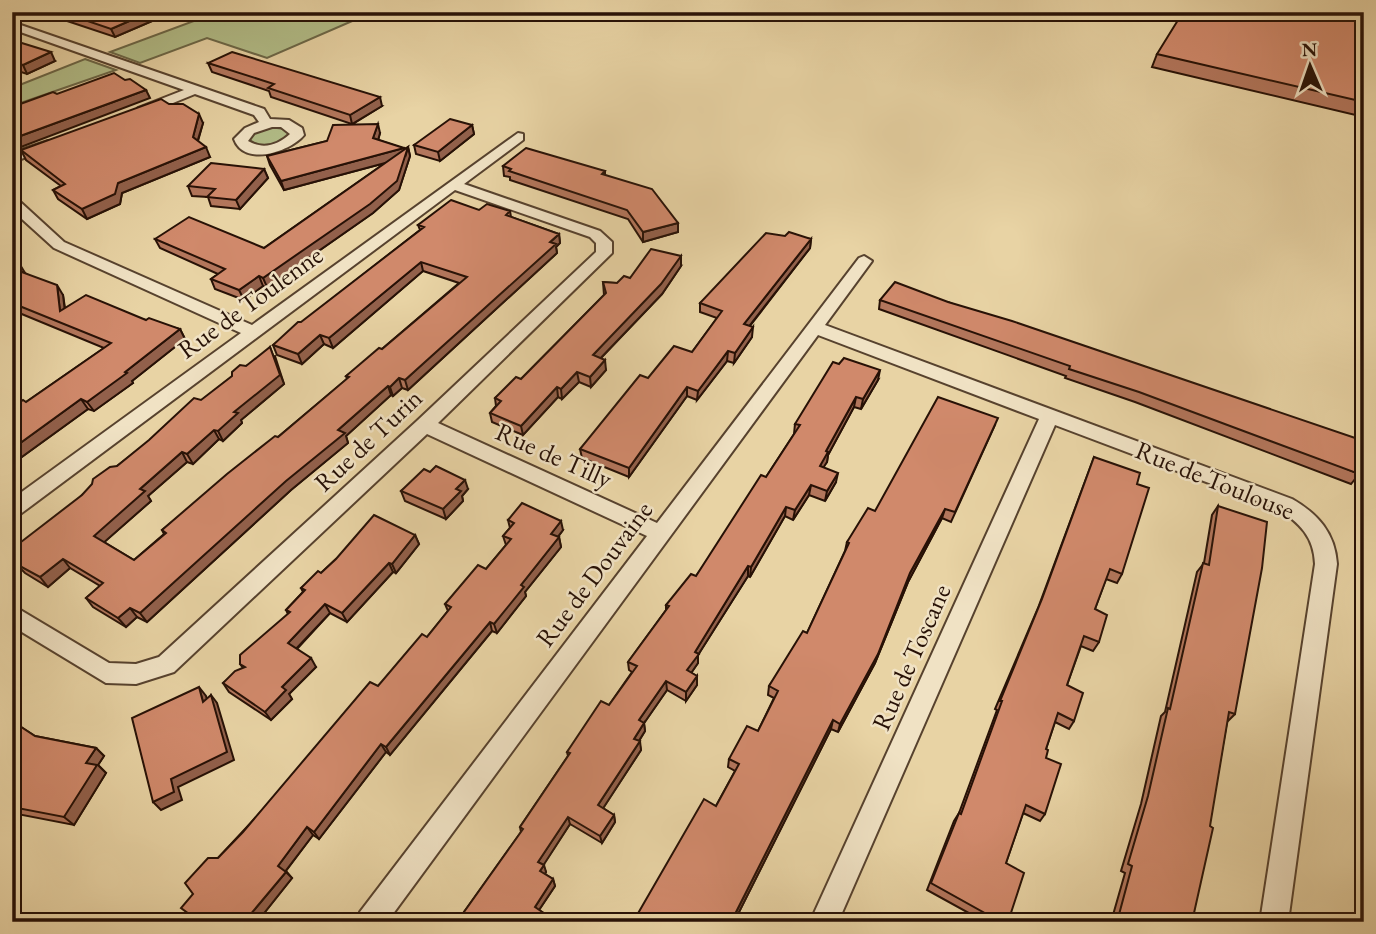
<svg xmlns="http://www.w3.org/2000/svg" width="1376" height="934" font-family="'EB Garamond',serif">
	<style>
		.green { fill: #b2bd88; stroke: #6c6747; stroke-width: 2 }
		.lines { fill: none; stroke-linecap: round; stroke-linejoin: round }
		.minor-casing { stroke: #57422e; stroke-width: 4 }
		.minor { fill: #f0e2c4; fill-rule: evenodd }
		.wall { fill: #b3765c; stroke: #271106; stroke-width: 2 }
		.shaded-wall { fill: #92604b; stroke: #271106; stroke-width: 2 }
		.building { fill: #d0896b; stroke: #271106; stroke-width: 2 }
		.labels { text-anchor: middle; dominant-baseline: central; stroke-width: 5; stroke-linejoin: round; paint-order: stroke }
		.street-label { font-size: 26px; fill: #271106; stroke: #f0e2c4 }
	</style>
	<rect width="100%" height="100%" fill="#e8d3a4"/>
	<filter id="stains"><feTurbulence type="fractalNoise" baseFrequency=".00286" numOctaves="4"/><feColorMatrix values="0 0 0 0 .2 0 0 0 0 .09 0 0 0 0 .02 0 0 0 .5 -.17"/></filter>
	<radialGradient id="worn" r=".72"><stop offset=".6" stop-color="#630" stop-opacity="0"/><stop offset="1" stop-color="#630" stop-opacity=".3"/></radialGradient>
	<g class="green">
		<polygon points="218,12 373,12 267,58 207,38 140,63 110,52"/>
		<polygon points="85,59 116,70 12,106 12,88"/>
		<path d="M269,127L285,129L289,134C280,146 260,150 249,139L253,133Z"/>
	</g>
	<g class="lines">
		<g class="minor-casing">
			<g id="minor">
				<path d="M12,22L264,109L270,119L289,120L302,128L304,135C290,152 244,167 234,139L245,128L259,122L254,115L195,94L146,114H138V108L184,90L12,29ZM272,127H281L290,134C278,145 263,150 248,141L254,133Z"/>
				<path d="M518,133L523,134V140L464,184L600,231L612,242V253L438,423L657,523L859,258L864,256L872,261L825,325L1292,499C1318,514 1335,533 1337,564L1288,922H1260L1315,564C1314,537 1300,523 1278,509L1055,425L838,922H810L1039,419L818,335L387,922H356L360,912L647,536L427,434L174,672L136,684L106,683L12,626V605L109,663L136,664L159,657L418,420L596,252V243L590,237L455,190L19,515L12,518V499L241,333L54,248L12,210V198L17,199L64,242L252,325Z"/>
				<polygon points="48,141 53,142 53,148 12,162 12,153"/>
			</g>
		</g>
		<use href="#minor" class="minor"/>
	</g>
	<g class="wall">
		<polygon points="40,12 173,12 115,37"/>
		<polygon points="1364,12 1364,117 1152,67 1157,54"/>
		<polygon points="12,40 55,61 27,74 12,69"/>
		<polygon points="208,63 382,106 353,124 380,133 378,140 405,149 408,147 410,156 399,190 373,213 267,287 263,286 244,300 215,289 211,279 218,274 160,248 155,239 264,248 385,163 284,190 270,165 267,156 327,141 352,124 271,97 269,91 212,72"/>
		<polygon points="203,123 198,141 210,157 122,193 120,204 87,219 58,199 53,190 61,186 26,160 21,150"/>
		<polygon points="472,125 474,134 440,161 416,154 414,145"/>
		<polygon points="503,166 605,171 605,175 678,223 678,232 643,242 628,219 510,180 510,177 504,176"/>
		<polygon points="264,169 268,178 240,209 211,206 208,197 192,196 188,186"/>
		<polygon points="479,210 510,211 511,217 559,234 560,243 556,247 557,253 408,390 402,388 393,396 391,395 346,436 348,443 291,490 147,622 137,617 126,627 93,607 86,598 100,586 70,568 48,587 25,573 16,564 82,495 117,466 246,366 275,356 284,384 241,420 242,423 223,441 219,439 193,464 187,462 148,496 151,501 104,542 134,560 164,534 162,530 278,437 347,379 346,376 382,349 459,283 423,271 333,348 324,344 302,364 277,355 273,345 420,230 418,225"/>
		<polygon points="785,236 811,239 810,248 750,326 752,337 734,363 727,361 697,400 687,396 629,477 582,458 580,449 648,378 692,352 717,318 700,312 700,303"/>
		<polygon points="12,260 25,273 63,295 65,308 146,320 180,329 185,339 132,381 133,383 94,411 88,409 12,464 12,408 26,402 104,348 12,310"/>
		<polygon points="681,266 662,294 601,358 606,370 591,387 579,382 562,399 558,397 523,435 492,422 490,413 496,406 495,398 521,379 604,295 603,282 617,283 630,278"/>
		<polygon points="880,300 948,302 1359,474 1351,484 1135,402 1065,378 1066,376 879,309"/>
		<polygon points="878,380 861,409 854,407 828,455 827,462 823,467 836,482 825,501 809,495 793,520 785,516 750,577 748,576 698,655 698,663 691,673 697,676 697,685 686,701 667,690 644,723 645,731 639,741 641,750 603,808 614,815 615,822 602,843 570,824 543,865 546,872 545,874 553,879 555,886 539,910 551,918 553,922 473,922 468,918 464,912 521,832 520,827 568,756 567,752 609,705 632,672 629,670 628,662 666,610 666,605 696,576 766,477 794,434 795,424"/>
		<polygon points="994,427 951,522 942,518 908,582 875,663 838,732 831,729 734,922 633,922 716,806 735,771 728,767 729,759 758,731 774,698 768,695 769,686 807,633 845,551 847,542 875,511"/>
		<polygon points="1094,457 1137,484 1122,574 1117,583 1106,579 1095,609 1099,642 1093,651 1081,646 1067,685 1074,721 1069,729 1055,722 1046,749 1045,814 1040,821 1023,813 1006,863 1008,922 985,922 927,890 954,821 959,813 997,710 995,709 1038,608"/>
		<polygon points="430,472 468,489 462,496 463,501 446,519 405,501 401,491"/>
		<polygon points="1218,506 1235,714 1227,722 1192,922 1111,922 1125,873 1121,871 1141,804 1161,716 1165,712 1197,572 1204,563 1212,515"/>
		<polygon points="508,520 563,530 558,537 559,537 561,547 525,592 526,596 497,633 492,631 390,755 386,752 319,839 313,835 286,871 292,878 257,922 199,922 193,894 218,858 378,686 427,637 448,611 445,604 486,569 506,545 503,536 510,528"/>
		<polygon points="415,535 419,544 396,573 393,572 347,622 330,613 297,649 316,667 289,694 292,699 271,720 229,692 223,683 243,668 240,664 288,614 286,610 303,592 301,588 321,573 336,559"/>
		<polygon points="12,721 35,736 96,748 104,756 98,765 106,773 74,825 12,813"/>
	</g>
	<g class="shaded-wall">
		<polygon points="150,12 173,12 115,37 111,29"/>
		<polygon points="51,52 55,61 27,74 23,65"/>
		<polygon points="146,90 150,98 13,150 12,148 12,139"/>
		<polygon points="380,97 382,106 352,124 350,115"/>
		<polygon points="199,114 203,123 196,146 193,137"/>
		<polygon points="378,124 380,133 376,148 373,138"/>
		<polygon points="472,125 474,134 440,161 438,152"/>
		<polygon points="206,147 210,157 122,193 120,204 87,219 82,209 118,183"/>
		<polygon points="408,147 410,156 399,190 373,213 267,287 263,278 404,158 284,190 281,181 404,148 406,154"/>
		<polygon points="264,169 268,178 240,209 236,200"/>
		<polygon points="678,223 678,232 643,242 643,232"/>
		<polygon points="559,234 560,243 556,247 557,253 408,390 405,380"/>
		<polygon points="811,239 810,248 743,334 744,324"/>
		<polygon points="681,256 681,266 662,294 594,365 593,355"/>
		<polygon points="421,262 423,271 333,348 329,338"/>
		<polygon points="19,263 25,273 16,270"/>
		<polygon points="259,276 263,286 244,300 239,290"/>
		<polygon points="57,285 63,295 66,321 60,311"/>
		<polygon points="753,327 752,337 734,363 735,353"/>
		<polygon points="180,329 185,339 132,381 133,383 94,411 87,402"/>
		<polygon points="320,335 324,344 302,364 298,354"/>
		<polygon points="270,347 284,384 241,420 242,423 223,441 218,431 234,412"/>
		<polygon points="728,351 727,361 697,400 698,391"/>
		<polygon points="605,360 606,370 591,387 590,377"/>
		<polygon points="880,370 878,380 861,409 863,399"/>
		<polygon points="577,372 579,382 562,399 561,389"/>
		<polygon points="399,378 402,388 393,396 390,387"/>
		<polygon points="388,386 391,395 346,436 348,443 291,490 147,622 140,613 338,430"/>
		<polygon points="557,387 558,397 523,435 521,426"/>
		<polygon points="687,387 687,396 629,477 629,468"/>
		<polygon points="856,397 854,407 828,455 827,462 818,476 820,466 826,451"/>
		<polygon points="81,399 88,409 12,464 12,449"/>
		<polygon points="214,430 219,439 193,464 187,454"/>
		<polygon points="182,452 187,462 148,496 151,501 101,545 94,536 140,489"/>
		<polygon points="838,473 836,482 825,501 827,491"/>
		<polygon points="465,480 468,489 462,496 463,501 446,519 443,509 456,489"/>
		<polygon points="811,485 809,495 793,520 795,510"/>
		<polygon points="786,507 785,516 750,577 751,567"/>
		<polygon points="945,509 942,518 908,582 875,663 838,732 840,724 910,573"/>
		<polygon points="561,521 563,530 553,543 551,534"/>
		<polygon points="415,535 419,544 396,573 392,564"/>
		<polygon points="559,537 561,547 525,592 526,596 497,633 494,624 521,585"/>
		<polygon points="63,559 70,568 48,587 40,577"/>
		<polygon points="389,563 393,572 347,622 342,613"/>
		<polygon points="748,566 748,576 698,655 698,663 687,679 687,670 695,652"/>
		<polygon points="325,604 330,613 293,652 288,643"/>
		<polygon points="130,608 137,617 126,627 118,618"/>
		<polygon points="490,622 492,631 390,755 386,747"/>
		<polygon points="311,658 316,667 289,694 292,699 271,720 265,712 282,687"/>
		<polygon points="697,676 697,685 686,701 686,692"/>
		<polygon points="666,681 667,690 640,729 639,720"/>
		<polygon points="199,687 206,696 210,710 203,702"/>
		<polygon points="211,695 217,703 234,760 178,787 182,800 161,810 153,802 171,779"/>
		<polygon points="833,720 831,729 734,922 731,922"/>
		<polygon points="644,723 645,731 635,747 634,739"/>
		<polygon points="640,741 641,750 600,813 598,805"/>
		<polygon points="381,744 386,752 319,839 314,832"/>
		<polygon points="96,748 104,756 98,765 106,773 74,825 64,817 86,763"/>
		<polygon points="614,815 615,822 602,843 600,836"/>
		<polygon points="568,817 570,824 541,869 538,862"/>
		<polygon points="307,827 313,835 284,873 278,866"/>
		<polygon points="544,865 546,872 542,878 540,871"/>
		<polygon points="286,872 292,878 257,922 244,922"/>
		<polygon points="553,879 555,886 537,913 535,907"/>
	</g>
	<g class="building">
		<polygon points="61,12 150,12 111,29"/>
		<polygon points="1183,12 1364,12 1364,102 1157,54"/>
		<polygon points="12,40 51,52 23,65 12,62"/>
		<polygon points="232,52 380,97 350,115 268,88 274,84 208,63"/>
		<polygon points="114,73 125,80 130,79 146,90 12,139 12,107 53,92 57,94"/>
		<polygon points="161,99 169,104 183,104 199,114 193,137 206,147 118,183 115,194 82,209 53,190 65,184 21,150"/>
		<polygon points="450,119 472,125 438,152 414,145"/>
		<polygon points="378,124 373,138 404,148 281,181 267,156 327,141 333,125"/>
		<polygon points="408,147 397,181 370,204 263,278 259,276 239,290 211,279 225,269 155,239 189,217 264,248"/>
		<polygon points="526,148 605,171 602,174 652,189 678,223 643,232 627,210 509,171 511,169 503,166"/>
		<polygon points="211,163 264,169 236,200 207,197 215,189 188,186"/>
		<polygon points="451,200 479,210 487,204 510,211 506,215 559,234 550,242 556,244 405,380 399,378 390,387 388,386 338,430 345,433 286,481 140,613 130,608 118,618 86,598 103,583 63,559 40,577 16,564 21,542 82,495 92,484 93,479 110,467 117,466 149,440 194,398 201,400 232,376 232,372 240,365 246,366 270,347 280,375 234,412 238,413 218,431 214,430 187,454 182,452 140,489 145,491 94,536 134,560 166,533 162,530 227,474 275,436 278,437 349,377 346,376 379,348 382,349 467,277 421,262 329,338 320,335 298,354 273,345 298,322 301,322 424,227 418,225"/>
		<polygon points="789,232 811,239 744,324 753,327 735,353 728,351 698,391 687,387 629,468 580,449 640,375 648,378 674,346 692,352 722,311 700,303 766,233 785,236"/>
		<polygon points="651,249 681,256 661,284 593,355 605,360 590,377 577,372 561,389 557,387 521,426 490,413 501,401 495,398 516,377 521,379 606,293 603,282 617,283 624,276 630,278"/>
		<polygon points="12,260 19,263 16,270 57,285 60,311 86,295 146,320 149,318 180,329 125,372 127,373 87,402 81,399 12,449 12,408 23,400 26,402 111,343 12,303"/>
		<polygon points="895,282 948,302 1012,321 1364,441 1364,447 1359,474 1139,392 1069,369 1070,366 880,300"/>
		<polygon points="844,358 880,370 863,399 856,397 826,451 828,452 820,466 838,473 827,491 811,485 795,510 786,507 751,567 748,566 695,652 699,654 687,670 697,676 686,692 666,681 639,720 644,723 634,739 640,741 598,805 614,815 600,836 568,817 538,862 544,865 540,871 553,879 535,907 551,918 549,922 479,922 464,912 523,829 520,827 570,753 567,752 601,701 609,705 637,666 628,662 669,606 666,605 691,574 696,576 761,475 766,477 800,425 795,424 833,362 839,364"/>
		<polygon points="938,397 998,418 955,512 945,509 910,573 878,654 840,724 833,720 731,922 633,922 704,799 716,806 739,764 729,759 747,726 758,731 778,691 769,686 803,631 807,633 849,543 847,542 868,508 875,511"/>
		<polygon points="1094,457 1140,473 1137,484 1149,488 1122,574 1110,569 1095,609 1107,615 1099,642 1084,636 1067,685 1083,693 1074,721 1058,713 1046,749 1048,750 1046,758 1061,764 1045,814 1026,805 1006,863 1024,873 1008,922 1001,922 931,883 959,813 961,814 1002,701 1000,701 1042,599"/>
		<polygon points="436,466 465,480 456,489 461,491 443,509 401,491 424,469 430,472"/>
		<polygon points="522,503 561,521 551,534 559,537 521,585 524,587 494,624 490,622 386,747 381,744 314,832 307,827 278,866 286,872 244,922 200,922 181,908 193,894 185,883 208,858 218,858 243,832 370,682 378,686 422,634 427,637 451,607 445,604 478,565 486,569 511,539 503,536 514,523 508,520"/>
		<polygon points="1218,506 1267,522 1262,568 1235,714 1229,712 1210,826 1213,828 1192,922 1117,922 1132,866 1128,864 1148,796 1168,708 1170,709 1203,563 1209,565"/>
		<polygon points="374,515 415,535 392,564 389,563 342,613 325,604 288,643 311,658 282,687 286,690 265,712 223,683 235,671 245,667 240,664 240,655 290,612 286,610 305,590 301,588 318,571 321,573 336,559"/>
		<polygon points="199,687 203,702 211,695 227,752 171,779 174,792 153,802 132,718"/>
		<polygon points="12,721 35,736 96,748 86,763 97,765 64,817 12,807"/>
	</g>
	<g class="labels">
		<g class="street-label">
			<text transform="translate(250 302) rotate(-36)">Rue de Toulenne</text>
			<text transform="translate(368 440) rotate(-43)">Rue de Turin</text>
			<text transform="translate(554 455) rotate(24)">Rue de Tilly</text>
			<text transform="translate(1215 480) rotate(22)">Rue de Toulouse</text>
			<text transform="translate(594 574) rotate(-53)">Rue de Douvaine</text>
			<text transform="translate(911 657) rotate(-66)">Rue de Toscane</text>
		</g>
	</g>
	<rect width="1376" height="934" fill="none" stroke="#e8d3a4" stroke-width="42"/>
	<rect x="14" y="14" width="1348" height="906" fill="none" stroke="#271106" stroke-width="3.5"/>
	<rect x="21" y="21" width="1334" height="892" fill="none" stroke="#271106" stroke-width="2"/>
	<g transform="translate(1310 66) rotate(358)" stroke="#f0e2c4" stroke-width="5" paint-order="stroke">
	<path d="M0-5L12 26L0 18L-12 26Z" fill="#271106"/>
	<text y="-10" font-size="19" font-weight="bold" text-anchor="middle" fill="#271106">N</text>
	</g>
	<rect width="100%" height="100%" filter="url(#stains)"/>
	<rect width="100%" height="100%" fill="url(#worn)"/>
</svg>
